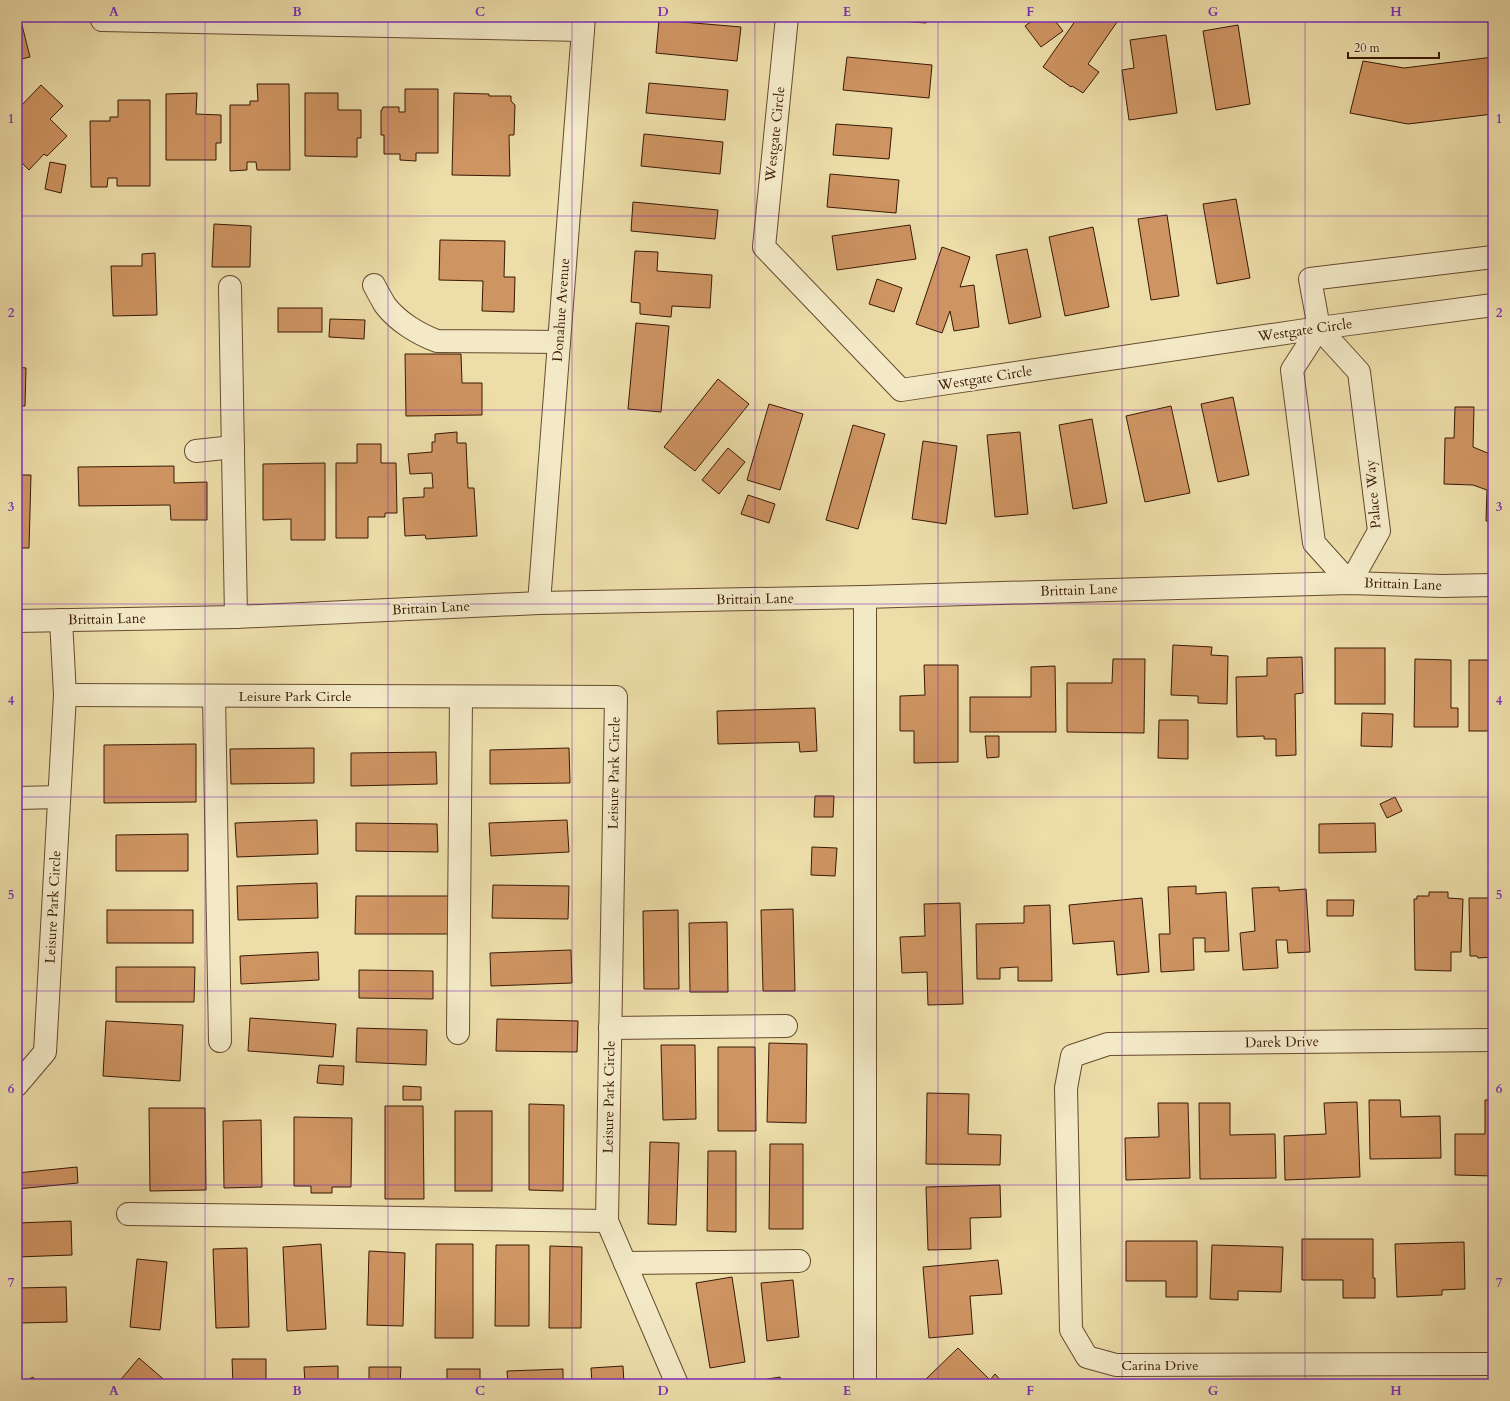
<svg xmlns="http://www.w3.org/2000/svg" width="1510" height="1401" font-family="Cardo,serif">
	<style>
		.building { fill: #ce9462; stroke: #391905 }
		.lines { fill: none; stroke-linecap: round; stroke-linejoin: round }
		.minor-casing { stroke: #664a2e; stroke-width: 24 }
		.minor { stroke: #f3e9c7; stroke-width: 22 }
		.grid { fill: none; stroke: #7b2cbf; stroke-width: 1; stroke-opacity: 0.55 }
		.labels { text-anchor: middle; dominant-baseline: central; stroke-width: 3.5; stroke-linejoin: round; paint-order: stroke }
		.street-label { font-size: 14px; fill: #391905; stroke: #f3e9c7 }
		.neatline { fill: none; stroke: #7b2cbf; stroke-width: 1.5 }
		.grid-label { font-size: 13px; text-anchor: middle; font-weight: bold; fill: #7b2cbf }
	</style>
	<rect width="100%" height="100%" fill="#ecdda9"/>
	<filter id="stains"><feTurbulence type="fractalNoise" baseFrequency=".005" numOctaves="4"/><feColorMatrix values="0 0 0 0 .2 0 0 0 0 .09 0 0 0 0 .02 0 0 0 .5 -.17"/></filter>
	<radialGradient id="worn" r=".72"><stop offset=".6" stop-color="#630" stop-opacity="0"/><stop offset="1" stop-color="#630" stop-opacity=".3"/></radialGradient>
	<g class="building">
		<polygon points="849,17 927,17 926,23"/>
		<polygon points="1037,17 1052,17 1063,31 1041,47 1025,26"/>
		<polygon points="1078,17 1110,17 1117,22 1088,64 1099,72 1083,93 1072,86 1071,87 1043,67"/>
		<polygon points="659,20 741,27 737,61 656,53"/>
		<polygon points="22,25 30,57 17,60 17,26"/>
		<polygon points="1238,25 1250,104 1216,110 1203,31"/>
		<polygon points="1166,35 1177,113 1129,120 1122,70 1134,68 1130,40"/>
		<polygon points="847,57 932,65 929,98 843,90"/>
		<polygon points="1493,57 1493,114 1408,124 1350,113 1363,61 1404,68"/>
		<polygon points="649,83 728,90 725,120 646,113"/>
		<polygon points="257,84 289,84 290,170 257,170 256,162 247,162 247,170 230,171 230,105 250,105 250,101 258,101"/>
		<polygon points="41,85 63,106 50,119 67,136 47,156 44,154 29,170 20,161 17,164 17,110"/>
		<polygon points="405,89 438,89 438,153 416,153 416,161 400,160 400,154 384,154 384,135 381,135 381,110 382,110 383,107 399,107 399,112 405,112"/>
		<polygon points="197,93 196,114 221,115 221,143 216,143 216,160 166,160 166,94"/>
		<polygon points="305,93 338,93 338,110 361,110 361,138 357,138 357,157 305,156"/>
		<polygon points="454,93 489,94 489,96 511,96 511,101 515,105 514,135 509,135 510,176 452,175"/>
		<polygon points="118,100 150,100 150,186 117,186 117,178 108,178 107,187 91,187 90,121 110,121 110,117 118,117"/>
		<polygon points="836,124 892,128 889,159 833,155"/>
		<polygon points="644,134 723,142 720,174 641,166"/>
		<polygon points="50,162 66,165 61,193 45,189"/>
		<polygon points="830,174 899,180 896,213 827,207"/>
		<polygon points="1236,199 1250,278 1217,284 1203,204"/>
		<polygon points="633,202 718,210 715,239 631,231"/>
		<polygon points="1167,215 1179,296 1151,300 1138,219"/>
		<polygon points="214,224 251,226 250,267 212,267"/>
		<polygon points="910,225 916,259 837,270 832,236"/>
		<polygon points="1093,227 1109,307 1065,316 1049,237"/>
		<polygon points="440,240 505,241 504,277 515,277 514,312 482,311 483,281 439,280"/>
		<polygon points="942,247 970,257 960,287 974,285 979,327 954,331 950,311 942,333 916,324"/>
		<polygon points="1027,249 1041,317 1009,324 996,255"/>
		<polygon points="635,251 658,252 657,271 712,275 710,308 672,306 671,317 640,314 640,303 631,302"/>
		<polygon points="155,253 157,315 113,316 111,266 142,266 142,254"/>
		<polygon points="877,279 902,288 894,312 869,304"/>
		<rect x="278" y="308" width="44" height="24"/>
		<polygon points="330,319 365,320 364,339 329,337"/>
		<polygon points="636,323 669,326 661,412 628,409"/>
		<polygon points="405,354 461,354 462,383 482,383 482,415 406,416"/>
		<polygon points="17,367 26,368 25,406 17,406"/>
		<polygon points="718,379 749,404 695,471 664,447"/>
		<polygon points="1233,397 1249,475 1218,482 1201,404"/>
		<polygon points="769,404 803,414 780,490 747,480"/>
		<polygon points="1171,406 1190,493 1145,502 1126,416"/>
		<polygon points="1455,407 1474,407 1473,447 1490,454 1493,455 1493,521 1486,521 1487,490 1473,485 1444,484 1445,438 1454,438"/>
		<polygon points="1092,419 1107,503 1073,509 1059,425"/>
		<polygon points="853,425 885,434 858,529 826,520"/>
		<polygon points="457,432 457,443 466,443 468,488 474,488 477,536 426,539 425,535 405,536 403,498 424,497 424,488 433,488 432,473 410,474 408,454 432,452 432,442 435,442 435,434"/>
		<polygon points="1020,432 1028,514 995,517 987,435"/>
		<polygon points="923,441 957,446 946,524 912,519"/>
		<polygon points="357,444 381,444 381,463 396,463 397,513 385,513 385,517 368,517 368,538 336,538 336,463 357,463"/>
		<polygon points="728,448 745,462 719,494 702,480"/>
		<polygon points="325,463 325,540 291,540 291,519 263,520 263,464"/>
		<polygon points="174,466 174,483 207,482 207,520 171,520 170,505 79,506 78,467"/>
		<polygon points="17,475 31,475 29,548 17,548"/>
		<polygon points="748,495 775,504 769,523 741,514"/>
		<polygon points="1173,645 1212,647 1211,655 1228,656 1227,704 1198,703 1198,696 1171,695"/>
		<rect x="1335" y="648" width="50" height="56"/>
		<polygon points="1302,657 1303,693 1295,694 1296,755 1276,756 1276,739 1264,739 1264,736 1237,737 1236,677 1267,676 1267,658"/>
		<polygon points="1113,659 1145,659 1144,733 1067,732 1067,683 1112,683"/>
		<polygon points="1415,659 1451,660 1451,708 1458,708 1458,727 1414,727"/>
		<rect x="1469" y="660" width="24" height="71"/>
		<polygon points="924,665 958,665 958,762 914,763 914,731 900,731 900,696 925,695"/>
		<polygon points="1055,666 1056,732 970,732 970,697 1031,697 1031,667"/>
		<polygon points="815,708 817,751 800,752 799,742 718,744 717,711"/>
		<polygon points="1362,713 1393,714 1392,747 1361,746"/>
		<polygon points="1159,720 1188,720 1188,759 1158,758"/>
		<polygon points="985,736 999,736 999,757 987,758"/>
		<polygon points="196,744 196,802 104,803 104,745"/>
		<polygon points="314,748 314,783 231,784 230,749"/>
		<polygon points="569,748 570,783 490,784 490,750"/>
		<polygon points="436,752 437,784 351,786 351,753"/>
		<polygon points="815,796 834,796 833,817 814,817"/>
		<polygon points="1395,797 1402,811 1387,818 1380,804"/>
		<polygon points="317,820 318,854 237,857 235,823"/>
		<polygon points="567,820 569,852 491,856 489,823"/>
		<polygon points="356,823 437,824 438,852 356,851"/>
		<polygon points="1375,823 1376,852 1319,853 1319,824"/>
		<polygon points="188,834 188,871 116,871 116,835"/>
		<polygon points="812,847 837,848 835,876 811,875"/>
		<polygon points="317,883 318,918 238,920 237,886"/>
		<polygon points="493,885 569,886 568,919 492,918"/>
		<polygon points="1196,886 1196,894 1226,892 1229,951 1205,952 1205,938 1193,938 1194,970 1161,972 1159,934 1170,934 1168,887"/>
		<polygon points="1279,887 1279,891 1306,889 1310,952 1288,953 1287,940 1276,940 1278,968 1243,970 1240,933 1255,931 1252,888"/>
		<polygon points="1429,892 1448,892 1448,898 1463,899 1461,952 1451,952 1451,971 1415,970 1414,899 1417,899 1417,896 1429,896"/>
		<polygon points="356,896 450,896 450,934 355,934"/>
		<polygon points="1142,898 1149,972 1117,975 1114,941 1073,944 1069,905"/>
		<polygon points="1469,898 1493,898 1493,957 1478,958 1477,956 1470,956"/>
		<polygon points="1327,900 1354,900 1353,916 1327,916"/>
		<polygon points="960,903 963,1004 928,1005 927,972 902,973 900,937 925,936 924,904"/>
		<polygon points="1050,905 1052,981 1018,981 1018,967 1000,968 1000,979 977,979 976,924 1024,923 1024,906"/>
		<polygon points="793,909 795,991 763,991 761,910"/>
		<rect x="107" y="910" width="86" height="33"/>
		<polygon points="678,910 679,989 644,989 643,911"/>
		<polygon points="727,922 728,992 690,992 689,923"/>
		<polygon points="571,950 572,983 491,986 490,953"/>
		<polygon points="318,952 319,980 241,984 240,956"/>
		<polygon points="116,967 195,967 194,1002 116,1002"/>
		<polygon points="359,970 433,971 433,999 359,998"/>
		<polygon points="250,1018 336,1024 333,1057 248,1051"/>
		<polygon points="497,1019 578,1021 577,1052 496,1051"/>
		<polygon points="106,1021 183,1025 180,1081 103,1076"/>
		<polygon points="357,1028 427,1030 426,1065 356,1062"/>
		<polygon points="769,1043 807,1044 806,1123 767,1122"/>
		<polygon points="661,1045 695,1045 696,1119 663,1120"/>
		<polygon points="718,1047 755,1047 756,1131 718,1131"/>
		<polygon points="319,1065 344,1066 343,1085 317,1083"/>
		<polygon points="403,1086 421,1087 421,1100 403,1100"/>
		<polygon points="927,1093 969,1094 968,1134 1001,1135 1000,1165 926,1164"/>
		<polygon points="1369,1100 1400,1100 1401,1117 1440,1116 1441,1158 1370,1159"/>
		<polygon points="1485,1100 1493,1100 1493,1176 1455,1175 1455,1134 1485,1134"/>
		<polygon points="1357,1102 1360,1177 1285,1180 1284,1136 1326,1134 1324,1103"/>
		<polygon points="1158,1103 1188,1103 1190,1178 1126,1180 1125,1138 1159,1137"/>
		<polygon points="1199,1103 1230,1103 1230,1135 1275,1134 1276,1178 1200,1179"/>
		<polygon points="529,1104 564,1105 563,1191 529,1190"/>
		<polygon points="385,1106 423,1106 424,1199 385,1199"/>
		<polygon points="149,1108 205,1108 206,1190 150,1191"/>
		<rect x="455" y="1111" width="37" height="80"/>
		<polygon points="294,1117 352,1118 351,1187 332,1187 332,1193 311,1193 311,1186 294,1186"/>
		<polygon points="261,1120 262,1187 224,1188 223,1121"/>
		<polygon points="650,1142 679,1143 676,1225 648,1224"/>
		<polygon points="770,1144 803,1144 803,1229 769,1229"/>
		<polygon points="708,1151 736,1151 736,1232 707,1231"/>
		<polygon points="77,1167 78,1183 17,1189 17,1173"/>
		<polygon points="1000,1185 1001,1217 970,1218 971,1249 928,1250 926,1187"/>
		<polygon points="71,1221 72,1255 17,1257 17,1223"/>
		<polygon points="1302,1239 1373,1239 1373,1278 1375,1278 1375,1298 1343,1298 1343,1280 1302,1280"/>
		<polygon points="1493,1240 1493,1288 1491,1241"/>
		<polygon points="1126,1241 1197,1241 1197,1297 1166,1297 1166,1281 1126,1281"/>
		<polygon points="1464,1242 1465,1289 1442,1290 1442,1295 1397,1297 1395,1244"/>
		<polygon points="321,1244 326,1329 287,1331 283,1247"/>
		<polygon points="436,1244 473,1244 473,1338 435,1338"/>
		<polygon points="496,1245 529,1245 529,1326 495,1326"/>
		<polygon points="1212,1245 1283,1247 1281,1292 1238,1291 1238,1300 1210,1299"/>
		<polygon points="550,1246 582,1247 581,1328 549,1328"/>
		<polygon points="247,1248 249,1327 216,1328 213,1249"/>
		<polygon points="369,1251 405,1253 403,1326 367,1325"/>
		<polygon points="137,1259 167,1262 160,1330 130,1327"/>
		<polygon points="998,1260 1002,1294 970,1296 973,1334 929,1338 923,1267"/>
		<polygon points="732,1277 745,1362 710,1368 696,1283"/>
		<polygon points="793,1280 799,1337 767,1341 761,1283"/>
		<polygon points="66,1287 67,1322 17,1323 17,1288"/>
		<polygon points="958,1348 990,1380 995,1374 1004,1384 929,1384 925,1380"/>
		<polygon points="139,1358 169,1384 117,1384"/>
		<polygon points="232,1359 266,1359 266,1384 233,1384"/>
		<polygon points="338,1366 338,1384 305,1384 304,1367"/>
		<polygon points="623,1366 624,1384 592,1384 591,1368"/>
		<polygon points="369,1367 401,1367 400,1384 369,1384"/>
		<rect x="447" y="1369" width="33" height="15"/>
		<polygon points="563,1369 563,1384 508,1384 507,1371"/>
		<polygon points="33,1377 37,1384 20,1384"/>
		<polygon points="780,1377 782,1384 738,1384"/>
	</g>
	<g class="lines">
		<g class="minor-casing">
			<g id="minor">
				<polyline points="103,17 102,20 583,30"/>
				<polyline points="787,17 764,247 901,390 1319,328 1493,305"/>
				<path d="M374,285C377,291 381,298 385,305C397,321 418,334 437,341L559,342"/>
				<polyline points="230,287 236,617"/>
				<polygon points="1319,328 1359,372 1379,531 1350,583 1314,543 1292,370"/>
				<polyline points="1319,328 1310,279 1493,257"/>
				<polyline points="196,451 233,447"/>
				<polyline points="539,603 584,17"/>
				<polyline points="17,621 236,617 539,603 865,597 1350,583 1442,586 1493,585"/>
				<polyline points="65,695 616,697 607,1221 677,1384"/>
				<polyline points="214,696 220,1041"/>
				<polyline points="17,798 59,797"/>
				<polyline points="610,1028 786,1026"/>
				<polyline points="458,1033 461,697"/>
				<polyline points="1493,1040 1108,1044 1072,1056 1066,1088 1071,1330 1087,1357 1116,1365 1493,1364"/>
				<polyline points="17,1085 45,1052 65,695 61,620"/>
				<polyline points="128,1214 607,1221"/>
				<polyline points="625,1263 799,1261"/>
				<polyline points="865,1384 865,597"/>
			</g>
		</g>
		<use href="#minor" class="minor"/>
	</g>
	<path class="grid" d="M205,17V1384M388,17V1384M572,17V1384M755,17V1384M938,17V1384M1122,17V1384M1305,17V1384M17,216H1493M17,410H1493M17,604H1493M17,797H1493M17,991H1493M17,1185H1493"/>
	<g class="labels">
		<g class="street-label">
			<text transform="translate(775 134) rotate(-84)">Westgate Circle</text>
			<text transform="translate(561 310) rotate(-86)">Donahue Avenue</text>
			<text transform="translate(1305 330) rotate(-8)">Westgate Circle</text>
			<text transform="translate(985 378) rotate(-9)">Westgate Circle</text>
			<text transform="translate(1373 494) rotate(-95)">Palace Way</text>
			<text transform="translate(1403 584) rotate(2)">Brittain Lane</text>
			<text transform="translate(1079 590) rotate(-2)">Brittain Lane</text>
			<text transform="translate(755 599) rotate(-1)">Brittain Lane</text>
			<text transform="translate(431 608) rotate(-3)">Brittain Lane</text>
			<text transform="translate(107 619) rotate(-1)">Brittain Lane</text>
			<text x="295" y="696">Leisure Park Circle</text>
			<text transform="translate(614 773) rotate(-89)">Leisure Park Circle</text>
			<text transform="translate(53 907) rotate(-87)">Leisure Park Circle</text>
			<text transform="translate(1282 1042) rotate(-1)">Darek Drive</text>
			<text transform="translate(609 1097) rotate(-89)">Leisure Park Circle</text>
			<text x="1160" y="1365">Carina Drive</text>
		</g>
	</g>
	<rect width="1510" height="1401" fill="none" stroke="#ecdda9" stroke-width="44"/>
	<path d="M1348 52v6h91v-6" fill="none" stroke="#391905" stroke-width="2"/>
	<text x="1354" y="52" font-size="12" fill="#391905" stroke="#f3e9c7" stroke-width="3" paint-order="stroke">20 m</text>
	<rect x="22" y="22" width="1466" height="1357" class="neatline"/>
	<g class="grid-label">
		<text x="114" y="16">A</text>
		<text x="297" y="16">B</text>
		<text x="480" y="16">C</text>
		<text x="663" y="16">D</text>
		<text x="847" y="16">E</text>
		<text x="1030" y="16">F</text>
		<text x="1213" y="16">G</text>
		<text x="1396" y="16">H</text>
		<text x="11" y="123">1</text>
		<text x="1499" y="123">1</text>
		<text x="11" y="317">2</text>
		<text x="1499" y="317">2</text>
		<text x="11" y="511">3</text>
		<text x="1499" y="511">3</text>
		<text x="11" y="705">4</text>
		<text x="1499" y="705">4</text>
		<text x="11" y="899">5</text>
		<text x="1499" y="899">5</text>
		<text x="11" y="1093">6</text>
		<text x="1499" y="1093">6</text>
		<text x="11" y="1287">7</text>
		<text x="1499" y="1287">7</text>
		<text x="114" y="1395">A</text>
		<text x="297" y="1395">B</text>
		<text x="480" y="1395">C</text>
		<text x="663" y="1395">D</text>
		<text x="847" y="1395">E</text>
		<text x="1030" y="1395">F</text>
		<text x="1213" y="1395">G</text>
		<text x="1396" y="1395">H</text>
	</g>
	<rect width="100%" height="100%" filter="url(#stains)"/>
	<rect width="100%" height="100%" fill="url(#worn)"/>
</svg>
